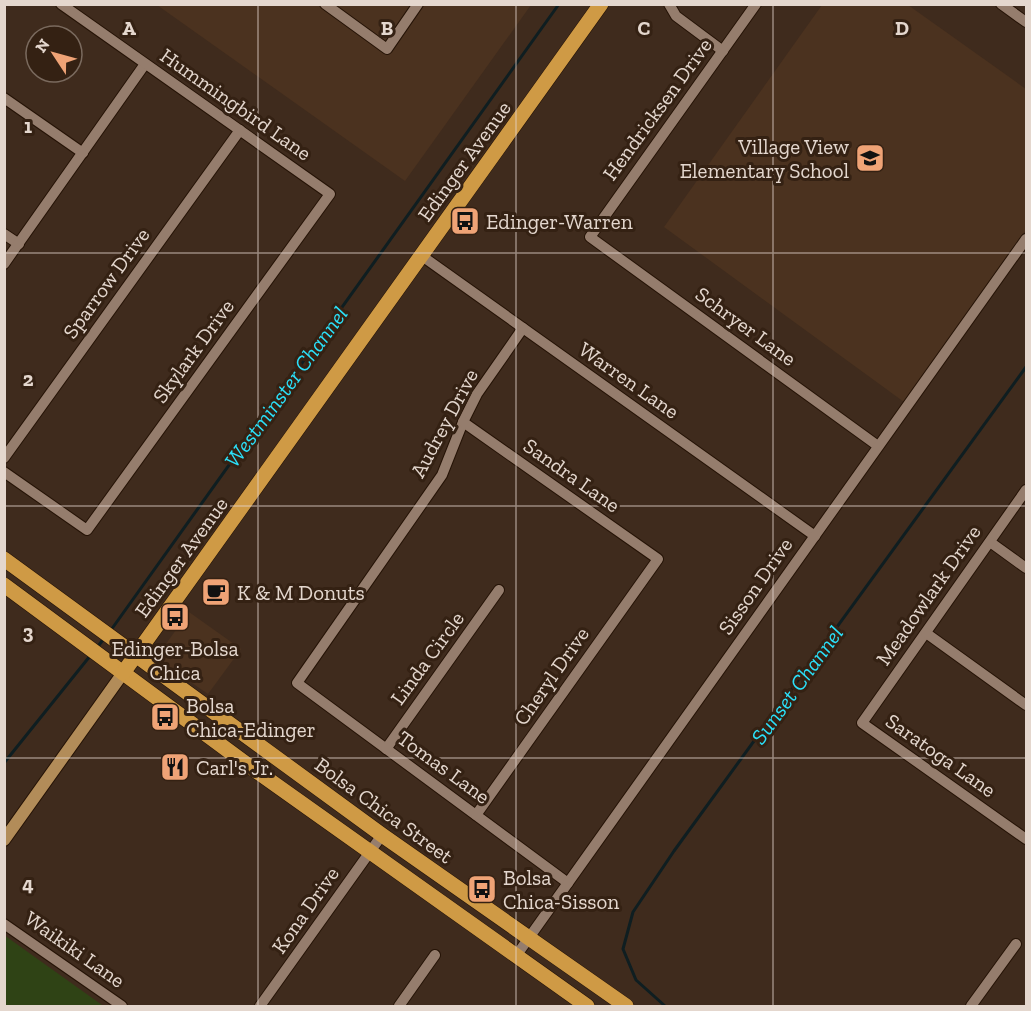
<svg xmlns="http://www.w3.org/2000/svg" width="1031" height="1011" font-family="'Zilla Slab',serif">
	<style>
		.built { fill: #4b321f }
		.green { fill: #2f4315 }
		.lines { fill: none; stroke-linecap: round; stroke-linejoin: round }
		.stream { stroke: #0f1e21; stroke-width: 3 }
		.minor-casing { stroke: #251306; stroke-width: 12 }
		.secondary-casing { stroke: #251306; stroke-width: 14 }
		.primary-casing { stroke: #251306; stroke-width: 16 }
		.minor { stroke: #957d6d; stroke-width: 10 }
		.secondary { stroke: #b28c59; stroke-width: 12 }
		.primary { stroke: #cf9a45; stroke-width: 15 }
		.grid { fill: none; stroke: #e4d7ce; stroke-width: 1.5; stroke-opacity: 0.55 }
		.labels { text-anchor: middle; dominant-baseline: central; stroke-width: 6; stroke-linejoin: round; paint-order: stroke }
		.street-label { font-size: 21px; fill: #e4d7ce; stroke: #342113 }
		.poi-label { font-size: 21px; fill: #e4d7ce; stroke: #342113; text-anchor: start }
		.water-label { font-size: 22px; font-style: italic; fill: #2be0f9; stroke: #342113 }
		.grid-label { font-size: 20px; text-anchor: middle; font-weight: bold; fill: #e4d7ce; stroke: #342113; stroke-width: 6; stroke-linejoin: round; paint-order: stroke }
	</style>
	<rect width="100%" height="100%" fill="#3f2b1d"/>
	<g class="built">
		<polygon points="157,5 531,5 405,181"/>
		<polygon points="822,5 908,5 1026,89 1026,230 904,402 664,227"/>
		<polygon points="189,612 241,649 208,694 163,663 160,652"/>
	</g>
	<polygon class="green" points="4,935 102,1005 101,1006 5,1006"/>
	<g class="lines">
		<g class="stream">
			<polyline points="111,630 559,4"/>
			<polyline points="96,649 105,637"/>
			<polyline points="4,763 90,656"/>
			<polyline points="665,1006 636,980 623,949 633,912 674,851 1026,367"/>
		</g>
		<g class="minor-casing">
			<g id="minor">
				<polyline points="325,4 387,49 418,4"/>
				<polyline points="669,4 676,16 723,51"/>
				<polyline points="756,4 590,237 878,446"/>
				<polyline points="1001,4 1026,22"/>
				<polyline points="4,98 83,153"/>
				<polyline points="4,234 19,244"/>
				<polyline points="422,256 815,536"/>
				<polyline points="4,264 145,64"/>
				<polyline points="523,328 477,394 463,422 442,475 297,683 568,883"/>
				<polyline points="463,422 658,559 476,815"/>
				<polyline points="4,458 240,130"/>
				<polyline points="4,472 87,530 330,194 61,4"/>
				<polyline points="1026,490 862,723 1026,839"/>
				<polyline points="990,542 1026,568"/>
				<polyline points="926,633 1026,705"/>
				<polyline points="386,749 499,590"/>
				<polyline points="4,924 122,1006"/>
				<polyline points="516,956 1026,239"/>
				<polyline points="260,1006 382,835"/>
				<polyline points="399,1006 435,955"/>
				<polyline points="971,1006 1016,944"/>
			</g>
		</g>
		<g class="secondary-casing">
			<polyline id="secondary" points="4,840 123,673"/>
		</g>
		<g class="primary-casing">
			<g id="primary">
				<polyline points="4,559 382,835 626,1006"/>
				<polyline points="4,585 245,763 587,1006"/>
				<polyline points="123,673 601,4"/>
			</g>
		</g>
		<use href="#minor" class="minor"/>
		<use href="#secondary" class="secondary"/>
		<use href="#primary" class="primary"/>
	</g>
	<path class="grid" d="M258,4V1006M516,4V1006M773,4V1006M4,253H1026M4,506H1026M4,758H1026"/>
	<defs>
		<g id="school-square" transform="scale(1.5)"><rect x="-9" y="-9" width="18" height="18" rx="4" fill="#efa376" stroke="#342113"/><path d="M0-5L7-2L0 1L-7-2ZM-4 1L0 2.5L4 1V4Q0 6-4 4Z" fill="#111"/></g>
		<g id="bus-square" transform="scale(1.5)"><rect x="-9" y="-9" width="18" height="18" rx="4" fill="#efa376" stroke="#342113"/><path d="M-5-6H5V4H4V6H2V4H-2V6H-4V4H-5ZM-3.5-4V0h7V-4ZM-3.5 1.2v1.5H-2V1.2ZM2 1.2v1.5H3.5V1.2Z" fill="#111"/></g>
		<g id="cafe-square" transform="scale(1.5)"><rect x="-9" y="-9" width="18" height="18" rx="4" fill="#efa376" stroke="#342113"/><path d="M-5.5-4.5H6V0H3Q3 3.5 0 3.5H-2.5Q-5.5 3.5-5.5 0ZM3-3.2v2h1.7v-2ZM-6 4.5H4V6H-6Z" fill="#111"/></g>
		<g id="restaurant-square" transform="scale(1.5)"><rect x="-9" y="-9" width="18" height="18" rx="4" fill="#efa376" stroke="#342113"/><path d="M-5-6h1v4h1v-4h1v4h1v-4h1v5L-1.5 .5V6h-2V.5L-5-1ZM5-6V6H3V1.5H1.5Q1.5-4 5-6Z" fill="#111"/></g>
	</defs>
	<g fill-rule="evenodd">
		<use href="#school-square" x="870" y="158"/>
		<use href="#bus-square" x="465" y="221"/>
		<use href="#cafe-square" x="216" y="592"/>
		<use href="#bus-square" x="175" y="617"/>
		<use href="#bus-square" x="165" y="717"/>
		<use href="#restaurant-square" x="175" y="767"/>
		<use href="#bus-square" x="482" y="889"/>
	</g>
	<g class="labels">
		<g class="street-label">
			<text transform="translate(236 104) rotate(35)">Hummingbird Lane</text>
			<text transform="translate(657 109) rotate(-54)">Hendricksen Drive</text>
			<text transform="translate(464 161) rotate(-54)">Edinger Avenue</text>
			<text transform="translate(106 283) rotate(-54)">Sparrow Drive</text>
			<text transform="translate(746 326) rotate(36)">Schryer Lane</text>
			<text transform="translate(193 351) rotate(-54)">Skylark Drive</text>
			<text transform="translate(629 380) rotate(35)">Warren Lane</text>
			<text transform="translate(444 423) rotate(-62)">Audrey Drive</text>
			<text transform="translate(572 475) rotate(35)">Sandra Lane</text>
			<text transform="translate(181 557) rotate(-54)">Edinger Avenue</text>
			<text transform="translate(755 586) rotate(-55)">Sisson Drive</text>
			<text transform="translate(928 595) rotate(-55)">Meadowlark Drive</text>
			<text transform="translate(427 658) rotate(-54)">Linda Circle</text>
			<text transform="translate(551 676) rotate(-55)">Cheryl Drive</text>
			<text transform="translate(941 755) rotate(35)">Saratoga Lane</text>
			<text transform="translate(444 767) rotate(36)">Tomas Lane</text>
			<text transform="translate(384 810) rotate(36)">Bolsa Chica Street</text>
			<text transform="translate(305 910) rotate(-55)">Kona Drive</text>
			<text transform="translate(75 949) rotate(35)">Waikiki Lane</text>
		</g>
		<g class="poi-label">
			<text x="849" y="146" text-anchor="end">Village View<tspan x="849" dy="24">Elementary School</tspan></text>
			<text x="486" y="221">Edinger-Warren</text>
			<text x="237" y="592">K &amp; M Donuts</text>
			<text x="175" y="648" text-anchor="middle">Edinger-Bolsa<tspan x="175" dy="24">Chica</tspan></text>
			<text x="186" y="705">Bolsa<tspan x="186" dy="24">Chica-Edinger</tspan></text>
			<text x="196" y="767">Carl's Jr.</text>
			<text x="503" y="877">Bolsa<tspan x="503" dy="24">Chica-Sisson</tspan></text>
		</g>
		<g class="water-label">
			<text transform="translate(286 387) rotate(-54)">Westminster Channel</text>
			<text transform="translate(797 685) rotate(-54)">Sunset Channel</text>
		</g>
	</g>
	<g class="grid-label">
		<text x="129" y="35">A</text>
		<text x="387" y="35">B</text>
		<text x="644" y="35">C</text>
		<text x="902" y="35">D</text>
		<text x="28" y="133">1</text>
		<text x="28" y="386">2</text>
		<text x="28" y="639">3</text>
		<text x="28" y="891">4</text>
	</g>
	<rect width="1031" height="1011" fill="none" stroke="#e4d7ce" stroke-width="12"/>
	<g transform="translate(54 54) rotate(306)"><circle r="28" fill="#342113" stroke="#7a6a5e" stroke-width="1.5"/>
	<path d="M0-4.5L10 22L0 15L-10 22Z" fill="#efa376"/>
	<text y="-9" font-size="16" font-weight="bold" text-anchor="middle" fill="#e4d7ce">N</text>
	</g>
</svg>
